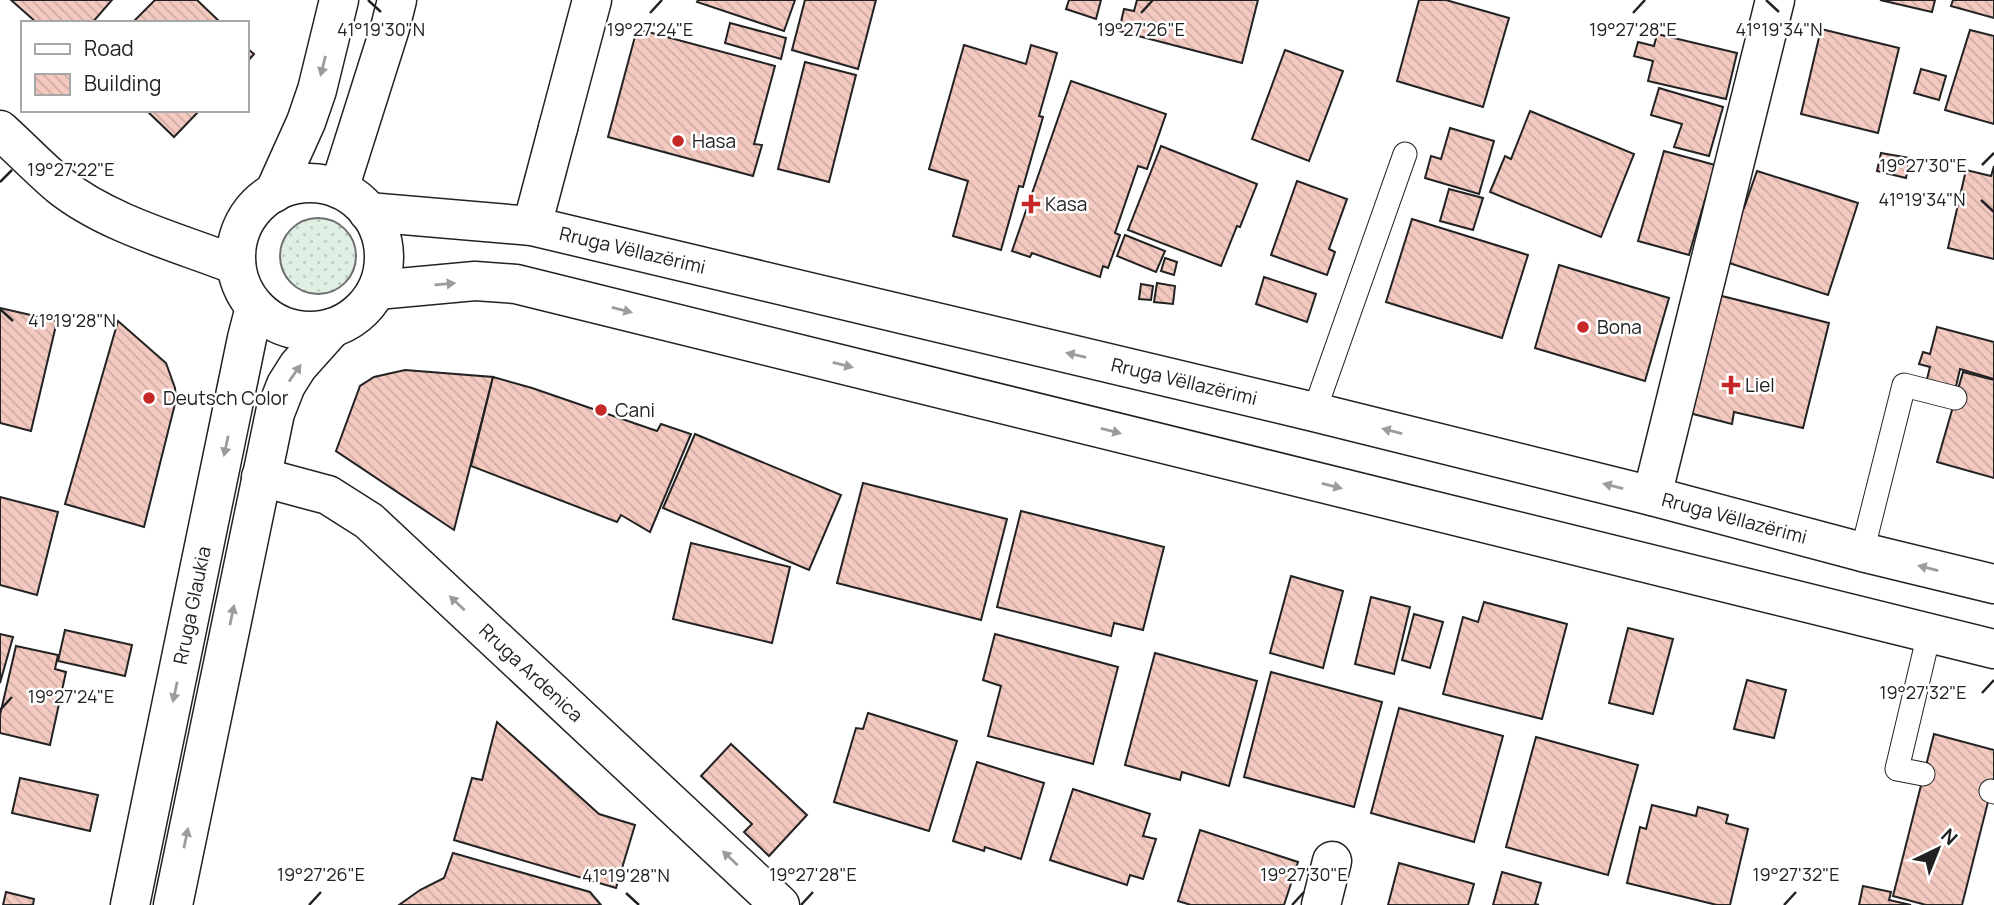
<svg xmlns="http://www.w3.org/2000/svg" width="1994" height="905" font-family="Manrope,sans-serif">
	<style>
		.grass { fill: url(#grass-dots); stroke: #6f6f6f; stroke-width: 2 }
		.building { fill: url(#building-back-hatch); stroke: #222; stroke-width: 2 }
		.lines { fill: none; stroke-linecap: round; stroke-linejoin: round }
		.lane-casing { stroke: #222; stroke-width: 25 }
		.street-casing { stroke: #222; stroke-width: 41 }
		.secondary-casing { stroke: #222; stroke-width: 41 }
		.lane { stroke: #fff; stroke-width: 23 }
		.street { stroke: #fff; stroke-width: 38 }
		.secondary { stroke: #fff; stroke-width: 38 }
		.oneway { fill: #9c9c9c }
		.ticks { fill: none; stroke: #222; stroke-width: 2.5 }
		.poi-dot { fill: #c62828; stroke: #fff; stroke-width: 2.5 }
		.labels { text-anchor: middle; dominant-baseline: central; stroke-width: 5; stroke-linejoin: round; paint-order: stroke }
		.poi-label { font-size: 19px; fill: #222; stroke: #fff; text-anchor: start }
		.street-label { font-size: 19px; fill: #222; stroke: #fff }
		.ticks-label { font-size: 18px; text-anchor: middle; fill: #222; stroke: #fff; stroke-width: 5; stroke-linejoin: round; paint-order: stroke }
	</style>
	<defs>
		<pattern id="grass-dots" width="8" height="8" patternUnits="userSpaceOnUse" patternTransform="scale(1.75)"><rect width="8" height="8" fill="#e0efe3"/><path d="M2 2h.1M6 6h.1" fill="none" stroke="#c0cdc2" stroke-width="1.8" stroke-linecap="round"/></pattern>
		<pattern id="building-back-hatch" width="6" height="6" patternUnits="userSpaceOnUse" patternTransform="scale(1.75)"><rect width="6" height="6" fill="#f3c9c0"/><path d="M-1 5l2 2M0 0l6 6M5-1l2 2" fill="none" stroke="#d0aca5"/></pattern>
	</defs>
	<rect width="100%" height="100%" fill="#fff"/>
	<circle class="grass" cx="318" cy="256" r="38"/>
	<g class="building">
		<polygon points="11,0 112,0 92,23 37,23"/>
		<polygon points="155,0 197,0 221,23 138,23 135,20"/>
		<polygon points="698,0 795,0 784,31 697,2"/>
		<polygon points="805,0 876,0 858,69 792,50"/>
		<polygon points="1069,0 1101,0 1096,19 1066,9"/>
		<polygon points="1137,0 1258,0 1242,63 1119,31 1124,9 1134,11"/>
		<polygon points="1419,0 1446,0 1509,18 1483,107 1397,81"/>
		<polygon points="1880,0 1935,0 1932,12"/>
		<polygon points="1953,0 1994,0 1994,18 1951,6"/>
		<polygon points="730,23 786,38 781,59 725,43"/>
		<polygon points="637,29 775,66 754,144 762,145 753,176 608,137"/>
		<polygon points="1821,29 1899,48 1878,133 1801,114"/>
		<polygon points="1970,30 1994,36 1994,124 1945,110"/>
		<polygon points="1657,34 1737,53 1726,99 1648,81 1653,61 1634,56 1638,42 1654,46"/>
		<polygon points="964,45 1026,64 1031,45 1057,53 1039,116 1043,117 1023,187 1019,186 1001,250 953,236 968,181 929,169"/>
		<polygon points="247,48 254,54 247,62"/>
		<polygon points="1285,50 1343,71 1309,161 1252,139"/>
		<polygon points="805,62 856,75 829,182 778,169"/>
		<polygon points="1921,69 1946,76 1939,100 1914,93"/>
		<polygon points="1071,81 1166,114 1147,169 1138,166 1115,233 1120,235 1108,268 1103,266 1100,277 1032,253 1030,257 1012,251"/>
		<polygon points="1659,88 1723,107 1709,156 1674,147 1682,124 1651,115"/>
		<polygon points="146,110 200,110 174,137"/>
		<polygon points="1530,111 1634,154 1601,237 1490,192 1505,156 1511,159"/>
		<polygon points="1450,128 1494,141 1479,194 1425,178 1431,156 1441,159"/>
		<polygon points="1161,146 1257,184 1240,227 1237,226 1221,266 1128,230"/>
		<polygon points="1664,151 1715,165 1689,255 1638,241"/>
		<polygon points="1881,153 1910,158 1906,178 1877,171"/>
		<polygon points="1994,166 1994,259 1948,248 1966,170 1991,176"/>
		<polygon points="1757,171 1858,203 1828,295 1717,259 1734,206 1744,208"/>
		<polygon points="1297,181 1347,199 1329,249 1335,252 1327,275 1271,255"/>
		<polygon points="1449,189 1483,198 1473,230 1440,221"/>
		<polygon points="1412,219 1528,255 1502,338 1386,302"/>
		<polygon points="1125,235 1165,251 1156,272 1117,256"/>
		<polygon points="1165,258 1177,262 1174,275 1161,271"/>
		<polygon points="1559,265 1669,298 1645,381 1535,348"/>
		<polygon points="1264,277 1316,294 1307,322 1256,304"/>
		<polygon points="1157,283 1175,286 1173,304 1154,302"/>
		<polygon points="1141,284 1153,286 1151,300 1139,299"/>
		<polygon points="1718,295 1829,323 1803,428 1734,412 1732,424 1689,413"/>
		<polygon points="0,308 57,321 31,431 0,423"/>
		<polygon points="118,321 166,363 175,388 176,400 144,527 65,504"/>
		<polygon points="1937,327 1994,342 1994,379 1960,369 1955,391 1926,383 1930,367 1919,364 1923,352 1930,354"/>
		<polygon points="405,370 493,377 454,530 336,451 360,386 374,377"/>
		<polygon points="1963,372 1994,380 1994,478 1937,462"/>
		<polygon points="493,377 532,388 657,431 661,424 691,434 650,532 621,515 617,522 471,466"/>
		<polygon points="695,434 841,495 809,570 663,508"/>
		<polygon points="863,483 1007,519 981,620 837,583"/>
		<polygon points="0,497 58,512 37,595 0,585"/>
		<polygon points="1021,511 1164,547 1143,630 1114,623 1111,636 997,607"/>
		<polygon points="691,543 790,567 772,643 673,619"/>
		<polygon points="1291,576 1343,591 1323,668 1270,653"/>
		<polygon points="1371,597 1410,607 1394,674 1355,664"/>
		<polygon points="1484,602 1567,624 1542,719 1443,694 1463,617 1478,622"/>
		<polygon points="1414,614 1443,622 1430,668 1402,660"/>
		<polygon points="1628,628 1673,639 1653,714 1609,703"/>
		<polygon points="65,630 132,645 125,676 58,661"/>
		<polygon points="0,634 13,637 0,683"/>
		<polygon points="995,634 1118,667 1093,764 988,736 1001,686 983,680"/>
		<polygon points="16,646 58,655 55,669 66,672 50,745 0,733 0,715"/>
		<polygon points="1155,653 1257,681 1229,786 1182,772 1180,780 1125,765"/>
		<polygon points="1271,672 1382,702 1354,807 1244,777"/>
		<polygon points="1747,680 1786,690 1774,738 1734,729"/>
		<polygon points="1399,708 1503,736 1474,842 1371,813"/>
		<polygon points="868,713 957,741 929,831 834,802 856,728 863,729"/>
		<polygon points="497,722 599,814 635,825 616,888 454,840 472,778 482,780"/>
		<polygon points="1934,734 1994,750 1994,778 1962,905 1926,905 1893,896"/>
		<polygon points="1536,737 1638,765 1608,875 1506,847"/>
		<polygon points="731,744 807,815 769,856 744,832 752,824 701,776"/>
		<polygon points="977,762 1044,783 1021,859 985,847 984,851 953,841"/>
		<polygon points="20,778 98,795 90,831 12,813"/>
		<polygon points="1073,789 1150,814 1143,836 1156,839 1143,879 1130,875 1127,885 1050,860"/>
		<polygon points="1652,805 1696,816 1698,807 1728,815 1726,823 1748,829 1730,905 1717,905 1627,883 1640,827 1646,829"/>
		<polygon points="1200,830 1298,862 1284,905 1191,905 1178,901"/>
		<polygon points="453,853 590,892 601,905 399,905 420,890 444,878"/>
		<polygon points="1399,863 1474,884 1468,905 1388,905"/>
		<polygon points="1502,872 1541,883 1535,904 1539,905 1493,905"/>
		<polygon points="1863,886 1891,892 1889,900 1911,905 1859,905"/>
		<polygon points="6,892 34,899 33,905 3,905"/>
	</g>
	<g class="lines">
		<g class="lane-casing">
			<g id="lane">
				<polyline points="1314,412 1405,154"/>
				<polyline points="1862,552 1904,385 1955,398"/>
				<polyline points="1923,774 1897,769 1929,634"/>
				<polyline points="1991,791 1994,792"/>
			</g>
		</g>
		<g class="street-casing">
			<g id="street">
				<polyline points="558,128 592,0"/>
				<path id="s1" d="M261,477L328,495L369,521L780,905"/>
				<polyline points="1652,496 1775,0"/>
				<polyline points="1321,905 1332,861"/>
			</g>
		</g>
		<g class="secondary-casing">
			<g id="secondary">
				<path d="M0,130C20,148 39,168 59,185C107,224 180,243 236,265"/>
				<circle cx="310" cy="257" r="74"/>
				<polyline points="339,189 390,28 397,0"/>
				<polyline points="274,193 306,122 317,90 339,0"/>
				<path id="s2" d="M368,212L532,226L1314,412L1652,496L1862,552L1994,584"/>
				<polyline points="532,226 558,128"/>
				<polyline points="377,290 475,281 516,284 1994,649"/>
				<path id="s3" d="M130,905L247,338L255,307"/>
				<polyline points="173,905 275,413 286,385 298,366 332,328"/>
			</g>
		</g>
		<use href="#lane" class="lane"/>
		<use href="#street" class="street"/>
		<use href="#secondary" class="secondary"/>
	</g>
	<defs><path id="oneway-solid" d="M-6-.8H1V-3.2L6.5 0L1 3.2V.8H-6Z" transform="scale(1.75)"/></defs>
	<g class="oneway">
		<use href="#oneway-solid" transform="translate(323 66) rotate(104)"/>
		<use href="#oneway-solid" transform="translate(445 284) rotate(-5)"/>
		<use href="#oneway-solid" transform="translate(622 310) rotate(14)"/>
		<use href="#oneway-solid" transform="translate(1076 355) rotate(-167)"/>
		<use href="#oneway-solid" transform="translate(843 365) rotate(14)"/>
		<use href="#oneway-solid" transform="translate(295 373) rotate(-55)"/>
		<use href="#oneway-solid" transform="translate(1111 431) rotate(14)"/>
		<use href="#oneway-solid" transform="translate(1392 431) rotate(-166)"/>
		<use href="#oneway-solid" transform="translate(226 446) rotate(102)"/>
		<use href="#oneway-solid" transform="translate(1332 486) rotate(14)"/>
		<use href="#oneway-solid" transform="translate(1613 486) rotate(-166)"/>
		<use href="#oneway-solid" transform="translate(1928 568) rotate(-166)"/>
		<use href="#oneway-solid" transform="translate(457 603) rotate(-137)"/>
		<use href="#oneway-solid" transform="translate(232 615) rotate(-78)"/>
		<use href="#oneway-solid" transform="translate(175 692) rotate(102)"/>
		<use href="#oneway-solid" transform="translate(186 838) rotate(-78)"/>
		<use href="#oneway-solid" transform="translate(730 858) rotate(-137)"/>
	</g>
	<path class="ticks" d="M368,0L381,12M1766,0L1779,12M650,13L662,0M1141,13L1153,0M1633,13L1645,0M1982,165L1994,153M0,182L12,170M1981,200L1994,212M0,309L13,321M1982,693L1994,680M0,710L12,697M626,893L639,905M309,905L321,892M801,905L813,892M1292,905L1304,892M1784,905L1796,892"/>
	<g class="poi-dot">
		<circle cx="678" cy="141" r="7"/>
		<path d="M1027.5 193.5h7v7h7v7h-7v7h-7v-7h-7v-7h7z"/>
		<circle cx="1583" cy="327" r="7"/>
		<path d="M1727.5 374.5h7v7h7v7h-7v7h-7v-7h-7v-7h7z"/>
		<circle cx="149" cy="398" r="7"/>
		<circle cx="601" cy="410" r="7"/>
	</g>
	<g class="labels">
		<g class="poi-label">
			<text x="692" y="141">Hasa</text>
			<text x="1045" y="204">Kasa</text>
			<text x="1597" y="327">Bona</text>
			<text x="1745" y="385">Liel</text>
			<text x="163" y="398">Deutsch Color</text>
			<text x="615" y="410">Cani</text>
		</g>
		<g class="street-label">
			<text stroke="none"><textPath href="#s2" startOffset="268">Rruga Vëllazërimi</textPath></text>
			<text stroke="none"><textPath href="#s2" startOffset="835">Rruga Vëllazërimi</textPath></text>
			<text stroke="none"><textPath href="#s2" startOffset="1402">Rruga Vëllazërimi</textPath></text>
			<text stroke="none"><textPath href="#s3" startOffset="306">Rruga Glaukia</textPath></text>
			<text stroke="none"><textPath href="#s1" startOffset="340">Rruga Ardenica</textPath></text>
		</g>
	</g>
	<g class="ticks-label">
		<text x="381" y="36">41°19'30"N</text>
		<text x="1779" y="36">41°19'34"N</text>
		<text x="1633" y="36">19°27'28"E</text>
		<text x="650" y="36">19°27'24"E</text>
		<text x="1141" y="36">19°27'26"E</text>
		<text x="1923" y="172">19°27'30"E</text>
		<text x="71" y="176">19°27'22"E</text>
		<text x="1922" y="206">41°19'34"N</text>
		<text x="72" y="327">41°19'28"N</text>
		<text x="1923" y="699">19°27'32"E</text>
		<text x="71" y="703">19°27'24"E</text>
		<text x="321" y="881">19°27'26"E</text>
		<text x="813" y="881">19°27'28"E</text>
		<text x="1304" y="881">19°27'30"E</text>
		<text x="1796" y="881">19°27'32"E</text>
		<text x="626" y="882">41°19'28"N</text>
	</g>
	<rect x="21" y="21" width="228" height="91" fill="#ffffff" stroke="#a7a7a7" stroke-width="2"/>
	<rect x="35" y="44" width="35" height="10" fill="#ffffff" stroke="#a7a7a7" stroke-width="2"/>
	<text x="84" y="56" font-size="21" fill="#222222">Road</text>
	<rect x="35" y="74" width="35" height="21" fill="url(#building-back-hatch)" stroke="#a7a7a7" stroke-width="2"/>
	<text x="84" y="91" font-size="21" fill="#222222">Building</text>
	<g transform="translate(1938 849) rotate(43)" stroke="#ffffff" stroke-width="5" paint-order="stroke">
	<path d="M0-5L12 26L0 18L-12 26Z" fill="#222222"/>
	<text y="-10" font-size="19" font-weight="bold" text-anchor="middle" fill="#222222">N</text>
	</g>
</svg>
